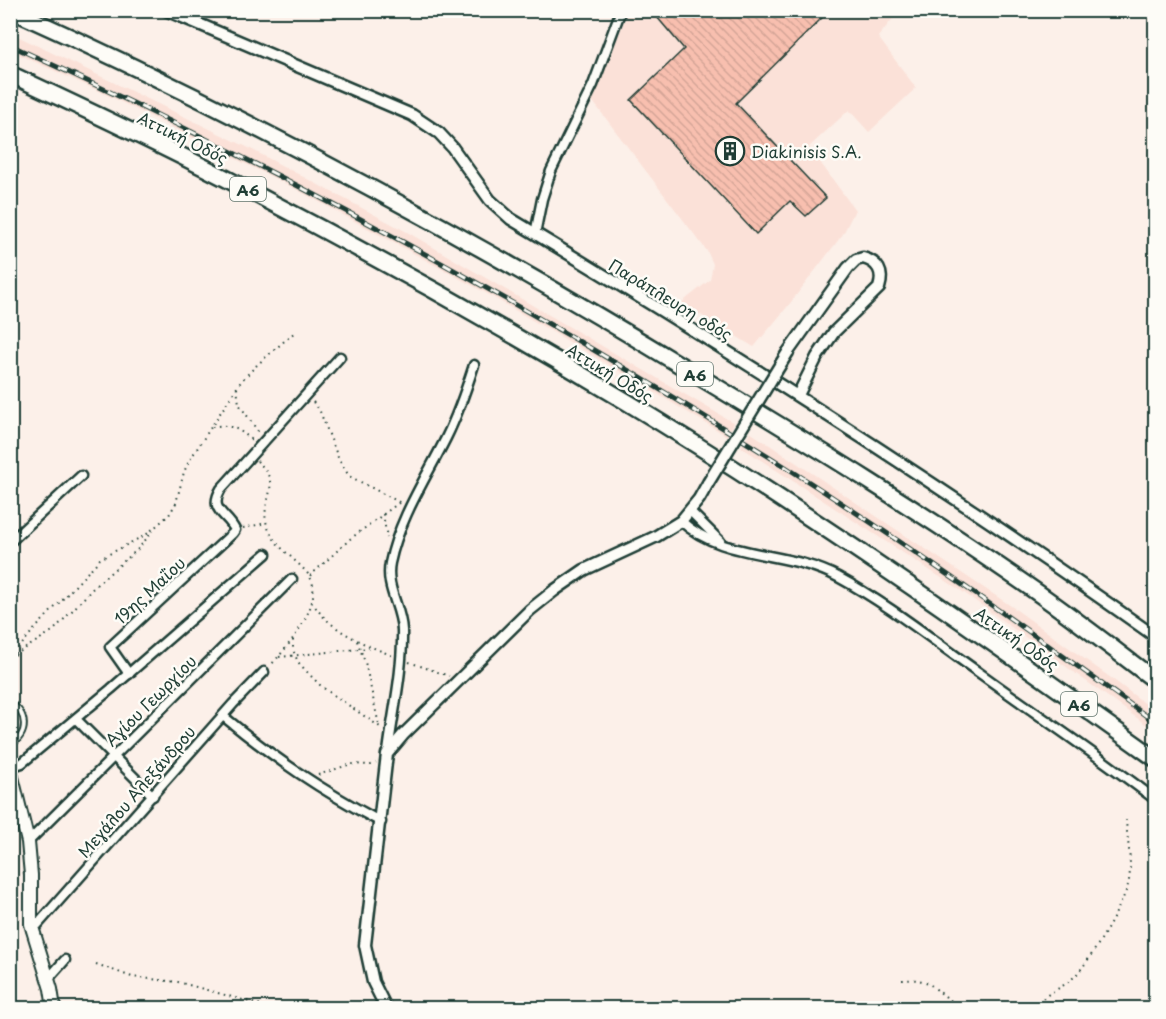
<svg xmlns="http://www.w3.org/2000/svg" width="1166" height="1019" font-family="'Playpen Sans',sans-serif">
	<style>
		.built { fill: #fbe1d8 }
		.building { fill: url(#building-back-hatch); stroke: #1f3d34; stroke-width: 1.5 }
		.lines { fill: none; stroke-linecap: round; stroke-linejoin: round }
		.service-casing { stroke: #1f3d34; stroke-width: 8 }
		.minor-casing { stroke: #1f3d34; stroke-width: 13 }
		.tertiary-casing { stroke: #1f3d34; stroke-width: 15 }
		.secondary-casing { stroke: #1f3d34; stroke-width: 16 }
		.motorway-casing { stroke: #1f3d34; stroke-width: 20 }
		.path { stroke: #1f3d34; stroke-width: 2; stroke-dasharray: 1.5 4.5; stroke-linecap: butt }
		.service { stroke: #fdfcf7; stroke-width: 4 }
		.minor { stroke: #fdfcf7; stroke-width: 8 }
		.tertiary { stroke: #fdfcf7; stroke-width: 10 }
		.secondary { stroke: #fdfcf7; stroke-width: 12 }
		.motorway { stroke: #fdfcf7; stroke-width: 15 }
		.rail-casing { stroke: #1f3d34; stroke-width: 5 }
		.rail { stroke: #fdfcf7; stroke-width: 3; stroke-dasharray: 9; stroke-linecap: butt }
		.tertiary-bridge-casing { stroke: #1f3d34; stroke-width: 15; stroke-linecap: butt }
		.tertiary-bridge { stroke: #fdfcf7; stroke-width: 10 }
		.labels { text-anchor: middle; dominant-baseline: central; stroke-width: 5; stroke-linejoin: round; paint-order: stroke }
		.shield { fill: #fdfcf7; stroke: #62766e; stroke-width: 1.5 }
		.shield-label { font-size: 15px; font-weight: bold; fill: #1f3d34 }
		.street-label { font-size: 16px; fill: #1f3d34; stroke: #fdfcf7 }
		.poi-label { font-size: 16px; fill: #1f3d34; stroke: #fdfcf7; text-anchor: start }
	</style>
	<defs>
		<pattern id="building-back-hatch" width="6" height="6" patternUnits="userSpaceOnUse" patternTransform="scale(1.5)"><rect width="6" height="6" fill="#f8bfaf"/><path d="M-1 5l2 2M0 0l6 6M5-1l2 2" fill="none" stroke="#d4a597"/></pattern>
	</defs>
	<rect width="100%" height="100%" fill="#fcf0e9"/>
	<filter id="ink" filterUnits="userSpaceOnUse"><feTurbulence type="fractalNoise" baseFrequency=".0167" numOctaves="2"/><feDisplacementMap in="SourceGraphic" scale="12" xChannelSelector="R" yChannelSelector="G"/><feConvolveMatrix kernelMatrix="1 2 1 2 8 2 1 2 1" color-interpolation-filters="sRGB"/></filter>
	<g filter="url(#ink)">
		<g class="built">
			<polygon points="629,10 899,11 878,37 916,88 869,132 849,110 809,147 855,210 843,234 788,306 754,347 681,303 710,280 713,264 707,251 591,99"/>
			<polygon points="11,33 247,147 407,232 734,423 727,436 616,369 484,292 292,187 99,91 11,51"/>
			<polygon points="750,432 1011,606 1111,678 1155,711 1155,731 963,592 741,447"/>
		</g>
		<polygon class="building" points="651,10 830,10 736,103 826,198 806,216 790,201 756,234 631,100 684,49"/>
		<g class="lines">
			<g class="service-casing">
				<path id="service" d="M10,703C28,713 29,735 10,745"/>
			</g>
			<g class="minor-casing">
				<g id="minor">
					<polyline points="535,234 542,199 551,171 593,85 621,10"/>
					<polyline points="690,511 720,541"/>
					<path d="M681,521C723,560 788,550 838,577C888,604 934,641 981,674C1039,716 1099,756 1156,800"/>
					<polyline points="10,542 81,476"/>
					<path d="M129,674L110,647L233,533L235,530C227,513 208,511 221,489L340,357"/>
					<path d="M223,716C275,759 321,790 381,822"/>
					<polyline points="76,719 153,796"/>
					<path d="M388,752C393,712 403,671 402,630C401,607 385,587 390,563C399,519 426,478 446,438C458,414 466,390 474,365"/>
					<polyline points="10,767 22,763 111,689 266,554"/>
					<polyline points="28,842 292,579"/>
					<polyline points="32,931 233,704 264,672"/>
					<polyline points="48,979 65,960"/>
				</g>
			</g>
			<g class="tertiary-casing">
				<g id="tertiary">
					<path d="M166,10L412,115L439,133L452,147L490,200L511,219C731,351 947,488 1156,637"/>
					<path d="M788,352L848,268L856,260L863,258C878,262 884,272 879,288L834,332L817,357L798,395"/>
					<polyline points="386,1008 373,982 365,945 387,754 403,735 530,610 555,590 584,570 655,537 681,521 699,499 708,483"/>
				</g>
			</g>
			<g class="secondary-casing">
				<polyline id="secondary" points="10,769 28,842 31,875 31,924 51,989 54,1008"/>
			</g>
			<g class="motorway-casing">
				<g id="motorway">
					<path d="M11,10C247,116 475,240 695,374C811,444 927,515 1038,593C1078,621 1116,651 1156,681"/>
					<path d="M10,74C89,111 169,148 246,189C375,256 502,327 627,402C809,512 983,635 1156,759"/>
				</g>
			</g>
			<g class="path">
				<polyline points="237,388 239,404 259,433"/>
				<polyline points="313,402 319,409 339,460 349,476 403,504"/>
				<path d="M212,427C229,423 239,429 252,440"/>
				<path d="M257,461C285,486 259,500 267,525C274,547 294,557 308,574C328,600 287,648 270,666"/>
				<polyline points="383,514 387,538"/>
				<polyline points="243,528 266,523"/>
				<polyline points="310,576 350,539 400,502"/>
				<path d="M312,602C330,631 362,643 393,656"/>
				<polyline points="293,640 293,650 298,662 309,674 322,687 383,729"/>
				<polyline points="357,641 365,662 379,725"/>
				<polyline points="15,655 54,630 96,585 137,550 153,531"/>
				<polyline points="279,657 369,648"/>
				<polyline points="11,658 31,633 100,559 147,534 169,515 176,503 184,472 189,461 230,398 242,380 258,364 296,331"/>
				<polyline points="409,662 449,676"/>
				<polyline points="318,775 351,764 371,765 376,763"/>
				<polyline points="10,912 20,919"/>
				<polyline points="96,964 132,977 178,982 272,1008"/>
				<path d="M902,980C931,978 928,985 949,999C954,1003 960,1006 966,1008"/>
				<polyline points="366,1008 375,1006"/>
				<path d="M1035,1008C1046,991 1061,990 1074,977C1090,962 1122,906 1128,885C1133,865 1127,840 1126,820"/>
			</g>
			<use href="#service" class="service"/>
			<use href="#minor" class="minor"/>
			<use href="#tertiary" class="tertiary"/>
			<use href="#secondary" class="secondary"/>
			<use href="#motorway" class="motorway"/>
			<g class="rail-casing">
				<path id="rail" d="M10,45C281,169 541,312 792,471C916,550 1036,636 1156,723"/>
			</g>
			<use href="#rail" class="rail"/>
			<g class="tertiary-bridge-casing">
				<polyline id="tertiary-bridge" points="708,483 788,352"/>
			</g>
			<use href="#tertiary-bridge" class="tertiary-bridge"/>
		</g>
	</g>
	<defs>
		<g id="building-ring" transform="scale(1.5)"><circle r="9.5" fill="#fdfcf7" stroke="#1f3d34" stroke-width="1.5"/><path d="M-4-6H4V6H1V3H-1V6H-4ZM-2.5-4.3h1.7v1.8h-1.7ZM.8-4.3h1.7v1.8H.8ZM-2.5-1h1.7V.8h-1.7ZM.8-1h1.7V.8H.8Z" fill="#1f3d34"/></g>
	</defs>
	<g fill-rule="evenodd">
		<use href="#building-ring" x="730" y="151"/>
	</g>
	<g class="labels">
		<g class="shield">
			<rect x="230" y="177" width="36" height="24" rx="4.5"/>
			<rect x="677" y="362" width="36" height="24" rx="4.5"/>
			<rect x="1061" y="692" width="36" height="24" rx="4.5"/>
		</g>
		<g class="shield-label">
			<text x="248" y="189">Α6</text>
			<text x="695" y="374">Α6</text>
			<text x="1079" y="704">Α6</text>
		</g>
		<g class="street-label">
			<text transform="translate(183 137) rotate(26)">Αττική Οδός</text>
			<text transform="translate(671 299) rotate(31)">Παράπλευρη οδός</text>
			<text transform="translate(610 372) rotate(31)">Αττική Οδός</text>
			<text transform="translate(149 590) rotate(-43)">19ης Μαΐου</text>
			<text transform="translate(1017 638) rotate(35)">Αττική Οδός</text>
			<text transform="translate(150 700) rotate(-45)">Αγίου Γεωργίου</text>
			<text transform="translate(136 791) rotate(-49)">Μεγάλου Αλεξάνδρου</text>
		</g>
		<g class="poi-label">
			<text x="751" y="151">Diakinisis S.A.</text>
		</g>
	</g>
	<rect width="1166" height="1019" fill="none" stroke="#fdfcf7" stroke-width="36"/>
	<rect x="18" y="18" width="1130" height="983" fill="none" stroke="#1f3d34" stroke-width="2" filter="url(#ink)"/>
</svg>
